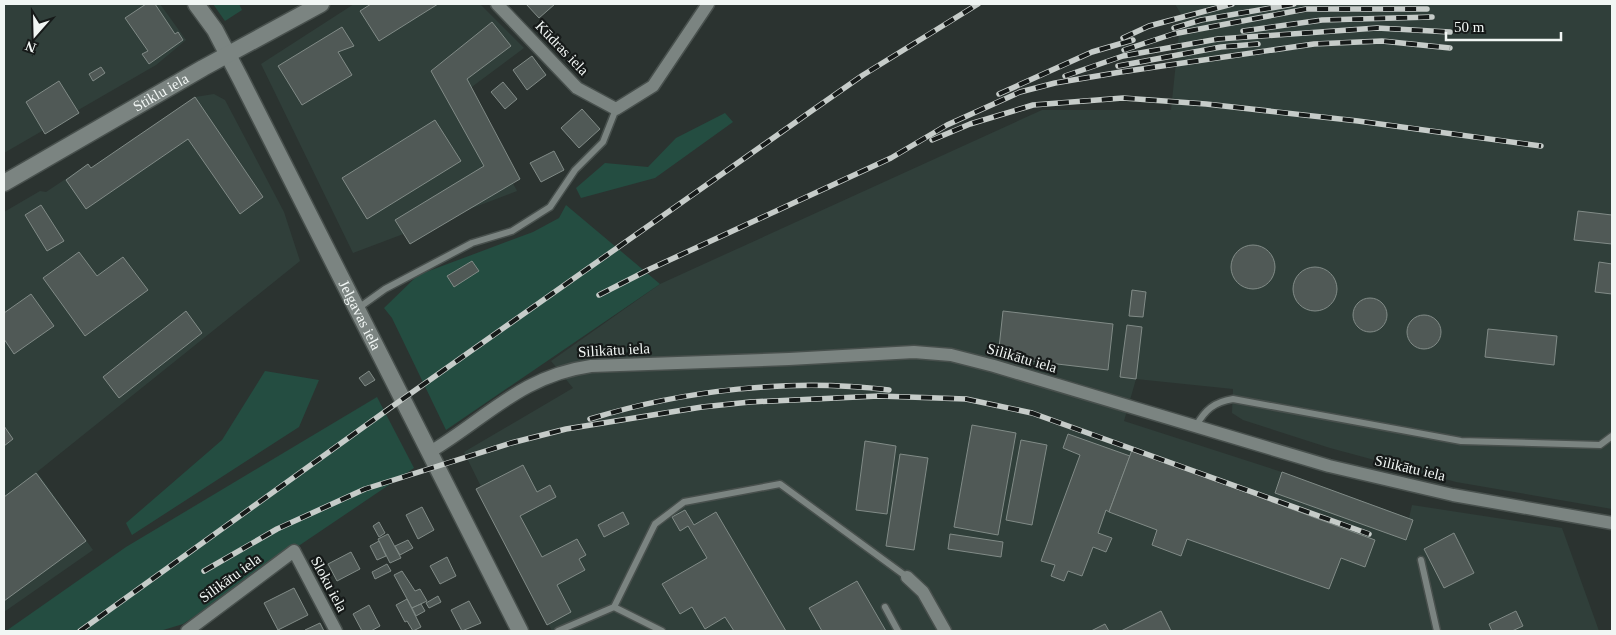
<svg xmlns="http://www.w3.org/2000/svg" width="1616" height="635" font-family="Georgia,serif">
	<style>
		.built { fill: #303f3a }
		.green { fill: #244d41 }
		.building { fill: #505956; stroke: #818b87 }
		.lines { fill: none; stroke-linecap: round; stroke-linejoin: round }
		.service-casing { stroke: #48504d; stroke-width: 9 }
		.minor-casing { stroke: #48504d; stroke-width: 15 }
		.tertiary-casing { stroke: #48504d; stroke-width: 19 }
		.service { stroke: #7b8481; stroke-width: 6 }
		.minor { stroke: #7b8481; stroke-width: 12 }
		.tertiary { stroke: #7b8481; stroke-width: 16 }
		.rail-casing { stroke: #c6ccc9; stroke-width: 5.5 }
		.rail { stroke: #161a19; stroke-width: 4; stroke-dasharray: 11; stroke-linecap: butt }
		.labels { text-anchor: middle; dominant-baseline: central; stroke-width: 4.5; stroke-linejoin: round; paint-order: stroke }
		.street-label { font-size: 15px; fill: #f1f6f4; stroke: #161a19 }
	</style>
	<rect width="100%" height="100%" fill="#2b3330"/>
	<g class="built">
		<polygon points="4,4 160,4 186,40 156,65 4,153"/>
		<polygon points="354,4 480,4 524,48 465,92 517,191 353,253 261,64"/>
		<polygon points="1175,4 1612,4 1612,509 1456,482 1330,448 1243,420 1232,413 1233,389 1136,379 1124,421 1282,472 1409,518 1412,505 1562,528 1599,631 552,631 464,452 573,388 551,361 660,284 1042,110 1171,110 1181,14"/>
		<polygon points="214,94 225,100 284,212 300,261 37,472 93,550 4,612 4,212 40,191 46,192 88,164 91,168 195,97"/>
	</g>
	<g class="green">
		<polygon points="213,4 239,4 242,10 225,21"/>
		<polygon points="725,113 733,122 655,178 581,198 576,188 605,163 648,167 676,138"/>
		<polygon points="566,205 660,284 446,430 392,318 384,308 418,275 533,232 559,218"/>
		<polygon points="265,371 319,380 299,427 132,535 126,523 222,440"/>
		<polygon points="377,397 414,468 183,624 160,631 6,631 126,547"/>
	</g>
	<g class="building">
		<polygon points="146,4 155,4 175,34 178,32 183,40 149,64 142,54 148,51 125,18"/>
		<polygon points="371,4 438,4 379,41 360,11"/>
		<polygon points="526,4 555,4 539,18"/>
		<polygon points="492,22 511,46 467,79 520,179 410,244 395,220 484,166 431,71"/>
		<polygon points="342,27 354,46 338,52 352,75 302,105 278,66"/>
		<polygon points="532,56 546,75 527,90 513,70"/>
		<polygon points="101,67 105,73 93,81 89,74"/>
		<polygon points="59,81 79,113 45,134 26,102"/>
		<polygon points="503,82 517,99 505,109 491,92"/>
		<polygon points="195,97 263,197 240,214 188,139 86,209 66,180 88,164 91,168"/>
		<polygon points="582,109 600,129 579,148 561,128"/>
		<polygon points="435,120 461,161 367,219 342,178"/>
		<polygon points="554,151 564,170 541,182 530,163"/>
		<polygon points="41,205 64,241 47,251 25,215"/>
		<polygon points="1578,211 1612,215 1612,244 1574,240"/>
		<circle cx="1253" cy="267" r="22"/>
		<polygon points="79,252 97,276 123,257 148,290 85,336 43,278"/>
		<polygon points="472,261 479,271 454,287 447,276"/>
		<polygon points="1599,262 1612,264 1612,294 1595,292"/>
		<circle cx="1315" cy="289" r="22"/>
		<polygon points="1132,290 1146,292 1143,317 1129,316"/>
		<polygon points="31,294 54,326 14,354 4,339 4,313"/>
		<circle cx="1370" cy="315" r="17"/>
		<polygon points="186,311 202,333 119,398 103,377"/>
		<polygon points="1003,311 1113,324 1108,370 998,357"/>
		<circle cx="1424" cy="332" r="17"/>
		<polygon points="1127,325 1142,327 1136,379 1120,377"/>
		<polygon points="1488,329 1557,336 1554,365 1485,357"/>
		<polygon points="369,371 375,380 365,386 359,378"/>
		<polygon points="972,425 1016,433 998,535 954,527"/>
		<polygon points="4,426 13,439 4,446"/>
		<polygon points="1068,434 1130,456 1109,512 1106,510 1098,533 1112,538 1106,552 1093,547 1082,576 1068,571 1064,581 1051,576 1055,565 1041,561 1080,455 1063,448"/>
		<polygon points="1021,440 1047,445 1032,525 1006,520"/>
		<polygon points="865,441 896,446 887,514 856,510"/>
		<polygon points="1132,450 1375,540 1365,567 1341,558 1329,589 1187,539 1181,556 1152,545 1157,530 1109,512"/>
		<polygon points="900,454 928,458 914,550 886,546"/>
		<polygon points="523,465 537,492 550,485 556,497 520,516 542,557 577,539 586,555 579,559 585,570 557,585 571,612 547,625 476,489"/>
		<polygon points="1282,472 1413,520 1406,540 1275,493"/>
		<polygon points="36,473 86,541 4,601 4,497"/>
		<polygon points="422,507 434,530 418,539 406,515"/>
		<polygon points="685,510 694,525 716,512 786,631 734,631 725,617 705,629 692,607 680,614 662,584 707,558 688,526 680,531 672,517"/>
		<polygon points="623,512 629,524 604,537 598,525"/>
		<polygon points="379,522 385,533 379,537 373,526"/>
		<polygon points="1454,533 1474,573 1444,588 1424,549"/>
		<polygon points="388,534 401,558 390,563 378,539"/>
		<polygon points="950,534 1003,542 1001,557 948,549"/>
		<polygon points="408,540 413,548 400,555 395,546"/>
		<polygon points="379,541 386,556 377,560 370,546"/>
		<polygon points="351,552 360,569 337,581 328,564"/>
		<polygon points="447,557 456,576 440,584 430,566"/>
		<polygon points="387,564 391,571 375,579 372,572"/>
		<polygon points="402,571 415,591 420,589 427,601 412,608 394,575"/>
		<polygon points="857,581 886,631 822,631 809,608"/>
		<polygon points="294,588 308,615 278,630 264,603"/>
		<polygon points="438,596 441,602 429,608 426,603"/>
		<polygon points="407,599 421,627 413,631 407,621 405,622 396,605"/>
		<polygon points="469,601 481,623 462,631 451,610"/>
		<polygon points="421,604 425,611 416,616 412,608"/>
		<polygon points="369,605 380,626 371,631 362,631 353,614"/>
		<polygon points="1161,611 1171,631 1121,631"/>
		<polygon points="1516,611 1523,626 1512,631 1492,631 1489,624"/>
		<polygon points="320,623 324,631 305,631 305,630"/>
		<polygon points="1105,624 1109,631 1091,631"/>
	</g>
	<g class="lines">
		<g class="service-casing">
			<g id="service">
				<polyline points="357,309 385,289 472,243 512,231 550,207 575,170 603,142 616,109"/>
				<path d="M1196,426C1205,410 1214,402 1233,399L1461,441L1600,445L1612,436"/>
				<polyline points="1421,560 1437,631"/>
				<polyline points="614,607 662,631"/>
				<polyline points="885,607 898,631"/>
				<polyline points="558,631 614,607 655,524 684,502 780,484 907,577"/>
			</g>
		</g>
		<g class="minor-casing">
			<g id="minor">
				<polyline points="497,4 577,88 616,109 653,86 708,4"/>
				<path d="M430,452C487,418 521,376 591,366L789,359L914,352L951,355L994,366L1329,466L1453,495L1612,523"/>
				<polyline points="907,577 923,592 945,631"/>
				<polyline points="187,631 294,551 336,631"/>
			</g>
		</g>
		<g class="tertiary-casing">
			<g id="tertiary">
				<path id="s1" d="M196,4L215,30L240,78L520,631"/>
				<path id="s2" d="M4,183L203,68L321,4"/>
			</g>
		</g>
		<use href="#service" class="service"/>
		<use href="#minor" class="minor"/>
		<use href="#tertiary" class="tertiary"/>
		<g class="rail-casing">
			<g id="rail">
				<polyline points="1174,28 1201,20 1294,4"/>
				<polyline points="1243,31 1322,20 1432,17"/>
				<polyline points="1123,38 1149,26 1232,4"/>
				<polyline points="1124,50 1173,34 1306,9 1427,9"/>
				<polyline points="1118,66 1221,47 1258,44"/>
				<polyline points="1065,76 1123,56 1218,39 1377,28 1450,32"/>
				<polyline points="999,94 1092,52 1133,40"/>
				<polyline points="932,140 970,124 1033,105 1123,98 1206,104 1358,121 1541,146"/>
				<polyline points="599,295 650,269 891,158 947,125 1020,92 1055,83 1121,72 1314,44 1382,41 1450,48"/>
				<path d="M590,419C684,390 791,378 889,390"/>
				<polyline points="204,571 277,529 365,489 511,443 566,429 702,407 750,402 879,396 966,399 1032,413 1369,534"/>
				<polyline points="80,631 390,408 810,112 863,75 978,4"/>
			</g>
		</g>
		<use href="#rail" class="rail"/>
	</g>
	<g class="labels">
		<g class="street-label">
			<text transform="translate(562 48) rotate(46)">Kūdras iela</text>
			<text stroke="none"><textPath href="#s2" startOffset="181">Stiklu iela</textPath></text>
			<text stroke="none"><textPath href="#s1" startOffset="352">Jelgavas iela</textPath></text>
			<text transform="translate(614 350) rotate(-3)">Silikātu iela</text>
			<text transform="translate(1022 358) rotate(16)">Silikātu iela</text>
			<text transform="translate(1410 468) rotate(13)">Silikātu iela</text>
			<text transform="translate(230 578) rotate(-36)">Silikātu iela</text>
			<text transform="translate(329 584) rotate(62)">Sloku iela</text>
		</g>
	</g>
	<rect width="1616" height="635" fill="none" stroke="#f1f6f4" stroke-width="10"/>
	<g transform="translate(35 35) rotate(200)" stroke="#161a19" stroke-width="4" paint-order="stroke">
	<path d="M0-4L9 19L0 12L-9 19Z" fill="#f1f6f4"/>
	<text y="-8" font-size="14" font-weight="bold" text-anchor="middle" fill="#f1f6f4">N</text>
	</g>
	<path d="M1446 32v8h115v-8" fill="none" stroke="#f1f6f4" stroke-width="2.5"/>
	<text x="1454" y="32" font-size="15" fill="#f1f6f4" stroke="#161a19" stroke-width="4" paint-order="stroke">50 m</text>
</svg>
